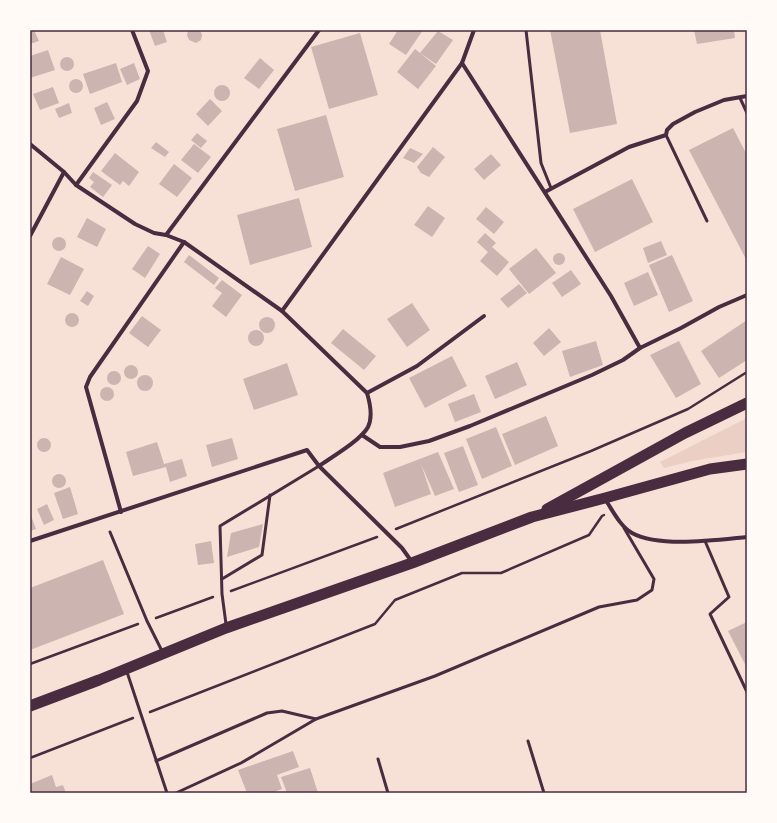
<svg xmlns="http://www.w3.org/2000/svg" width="777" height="823" font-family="'Crimson Pro',serif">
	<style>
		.green { fill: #ebcfc5 }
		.building { fill: #ccb4b1 }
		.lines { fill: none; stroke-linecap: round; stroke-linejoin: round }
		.path { stroke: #4a2c40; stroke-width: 2.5 }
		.service { stroke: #4a2c40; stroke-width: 3 }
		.minor { stroke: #4a2c40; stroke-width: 4 }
		.trunk { stroke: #4a2c40; stroke-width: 11 }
		.neatline { fill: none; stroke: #4a2c40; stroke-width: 1.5 }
	</style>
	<rect width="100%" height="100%" fill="#f7e1d7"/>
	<polygon class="green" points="747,418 747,452 692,461 664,468 660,462"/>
	<g class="building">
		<polygon points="30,30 34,30 39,41 30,44"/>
		<polygon points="149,30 163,30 167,42 155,46"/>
		<polygon points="188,30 200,30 202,35 201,40 196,43 189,40 187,35"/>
		<polygon points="398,30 423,30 406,55 389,44"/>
		<polygon points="550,30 600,30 617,124 570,133"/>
		<polygon points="694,30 734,30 735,38 697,44"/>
		<polygon points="438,31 453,40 436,64 420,53"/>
		<polygon points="360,33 378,95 329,109 311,47"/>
		<polygon points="415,49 436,66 418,89 397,72"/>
		<polygon points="48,50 55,70 30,78 30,56"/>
		<circle cx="67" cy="64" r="7"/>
		<polygon points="260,58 274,70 259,89 244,78"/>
		<polygon points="116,63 122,82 90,94 83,74"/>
		<polygon points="134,63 140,79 127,85 120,69"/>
		<circle cx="76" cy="86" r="7"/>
		<circle cx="222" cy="93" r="8"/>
		<polygon points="53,87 59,103 40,110 33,94"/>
		<polygon points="210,99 222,111 208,126 196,114"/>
		<polygon points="107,102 115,119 101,125 94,108"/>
		<polygon points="69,103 72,113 59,118 55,109"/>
		<polygon points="326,115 344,177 295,191 277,129"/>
		<polygon points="733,128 747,155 747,261 689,150"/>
		<polygon points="197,133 207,141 201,148 191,140"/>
		<polygon points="156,142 169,152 165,157 151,148"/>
		<polygon points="194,144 211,157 198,173 181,160"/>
		<polygon points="433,147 445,157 429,177 421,173 417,167"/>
		<polygon points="410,148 423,154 414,163 403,158"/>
		<polygon points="115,153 139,172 129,186 123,181 120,185 101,171"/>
		<polygon points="491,154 501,165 484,180 474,169"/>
		<polygon points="174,164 192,178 177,197 159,184"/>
		<polygon points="93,172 112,185 103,197 90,187 94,182 89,178"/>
		<polygon points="632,179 653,222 595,252 573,209"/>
		<polygon points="299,198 312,247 250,265 237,215"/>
		<polygon points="428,206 445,218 432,237 414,225"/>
		<polygon points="486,207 504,222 494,234 476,219"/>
		<polygon points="87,218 106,229 97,247 77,237"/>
		<polygon points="485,233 496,243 492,247 509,262 497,276 480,261 488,252 477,242"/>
		<circle cx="59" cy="244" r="7"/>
		<polygon points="661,241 667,255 648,263 643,248"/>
		<polygon points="148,246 160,254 145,278 132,269"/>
		<polygon points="536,248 556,273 529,294 509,269"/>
		<circle cx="559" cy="259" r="6"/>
		<polygon points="189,255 219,278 214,285 184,262"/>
		<polygon points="672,255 693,301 669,312 649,265"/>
		<polygon points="61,257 84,269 70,295 47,284"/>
		<polygon points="571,270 581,284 562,297 552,283"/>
		<polygon points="648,272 658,295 634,306 624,283"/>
		<polygon points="222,280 242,295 226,317 212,306 222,293 215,288"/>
		<polygon points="519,284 527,293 508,308 500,299"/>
		<polygon points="87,291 94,296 88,306 80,301"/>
		<polygon points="412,303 430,330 407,347 387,319"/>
		<circle cx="72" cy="320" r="7"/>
		<polygon points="142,316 161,330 148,347 129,333"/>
		<circle cx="267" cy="325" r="8"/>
		<polygon points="747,320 747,360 719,378 701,351"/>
		<polygon points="549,328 561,342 544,356 533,343"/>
		<polygon points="343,329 376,356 364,370 331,343"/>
		<circle cx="256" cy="338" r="8"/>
		<polygon points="596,341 603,365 570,377 562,351"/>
		<polygon points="679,341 701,384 676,398 650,355"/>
		<polygon points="452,356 467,386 425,408 409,378"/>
		<polygon points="517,362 527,385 495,399 485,376"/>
		<polygon points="287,363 298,395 254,410 243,379"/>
		<circle cx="131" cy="372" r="7"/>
		<circle cx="114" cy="378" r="7"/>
		<circle cx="145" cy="383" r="8"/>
		<circle cx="107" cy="394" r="7"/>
		<polygon points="474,394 481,412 455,422 448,404"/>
		<polygon points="546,416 558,446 515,465 502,434"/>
		<polygon points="496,427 512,466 482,479 466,439"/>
		<polygon points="232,438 238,459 212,467 206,445"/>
		<circle cx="44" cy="445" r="7"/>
		<polygon points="157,442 164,464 182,459 187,476 170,482 166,467 133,476 126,452"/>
		<polygon points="463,446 478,485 459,492 444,453"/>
		<polygon points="438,452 454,489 435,496 421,464 431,494 395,507 383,473"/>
		<circle cx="59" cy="481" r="7"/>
		<polygon points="70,487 78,514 63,519 54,493"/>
		<polygon points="47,504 54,520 44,525 37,509"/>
		<polygon points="30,513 36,529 30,531"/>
		<polygon points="263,524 259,547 227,557 231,533"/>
		<polygon points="211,541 214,563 198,565 195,544"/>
		<polygon points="103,560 124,614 30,650 30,588"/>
		<polygon points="747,622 747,668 728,631"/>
		<polygon points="293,751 299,767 277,775 282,789 271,793 247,793 238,770"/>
		<polygon points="310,768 318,793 287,793 281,777"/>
		<polygon points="52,775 56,787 63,785 66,793 30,793 30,784"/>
	</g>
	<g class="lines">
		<g class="path">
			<polyline points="396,529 591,451 688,409 747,372"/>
			<polyline points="231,591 377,537"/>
			<polyline points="156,618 213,597"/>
			<polyline points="30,664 138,624"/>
			<polyline points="150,712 375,624 395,600 462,573 501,573 589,535 602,516 604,515"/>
			<polyline points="30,758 133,718"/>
		</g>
		<g class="service">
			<polyline points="526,30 541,163 551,188"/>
			<polyline points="740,98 747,113"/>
			<polyline points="666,135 707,221"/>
			<polyline points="110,532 147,621 162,651"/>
			<polyline points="705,541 729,597 710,614 747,692"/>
			<polyline points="222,579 262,555 270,495"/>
			<polyline points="226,624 222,594 220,526 319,466"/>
			<polyline points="127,672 167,793"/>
			<polyline points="528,741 544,793"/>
			<polyline points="378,759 388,793"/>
			<polyline points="156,761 267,713 282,711 316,719"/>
			<polyline points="176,793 241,763 316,719 435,676 599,607 637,600 652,590 654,579 624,528"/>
		</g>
		<g class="minor">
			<polyline points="462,63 474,30"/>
			<path d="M30,144L64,172L76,185L135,224L154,233L166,235L184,242L282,311L367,393C370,403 373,417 368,427C361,440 332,457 319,466"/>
			<polyline points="76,185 137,101 148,71 132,30"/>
			<polyline points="545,192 629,147 666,135 667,130 673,124 695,112 724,100 747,96"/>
			<polyline points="166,235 319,30"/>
			<polyline points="30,236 64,172"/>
			<polyline points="282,311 462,63 611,296 640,348"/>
			<polyline points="367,393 417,366 484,316"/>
			<polyline points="362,435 380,447 400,447 429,441 470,426 592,375 623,360 640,348 681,328 719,307 747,295"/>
			<path d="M605,499C613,511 620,526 632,533C659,548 716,540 747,537"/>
			<polyline points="121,512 86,387 90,377 184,242"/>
			<polyline points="30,541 307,450 319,466 402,548 412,562"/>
		</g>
		<g class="trunk">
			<polyline points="547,509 685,433 747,403"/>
			<polyline points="30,706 99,680 226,628 412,563 532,517 605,498 710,469 747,464"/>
		</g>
	</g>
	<rect width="777" height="823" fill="none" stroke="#fffaf5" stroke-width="62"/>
	<rect x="31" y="31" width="715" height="761" class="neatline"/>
</svg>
